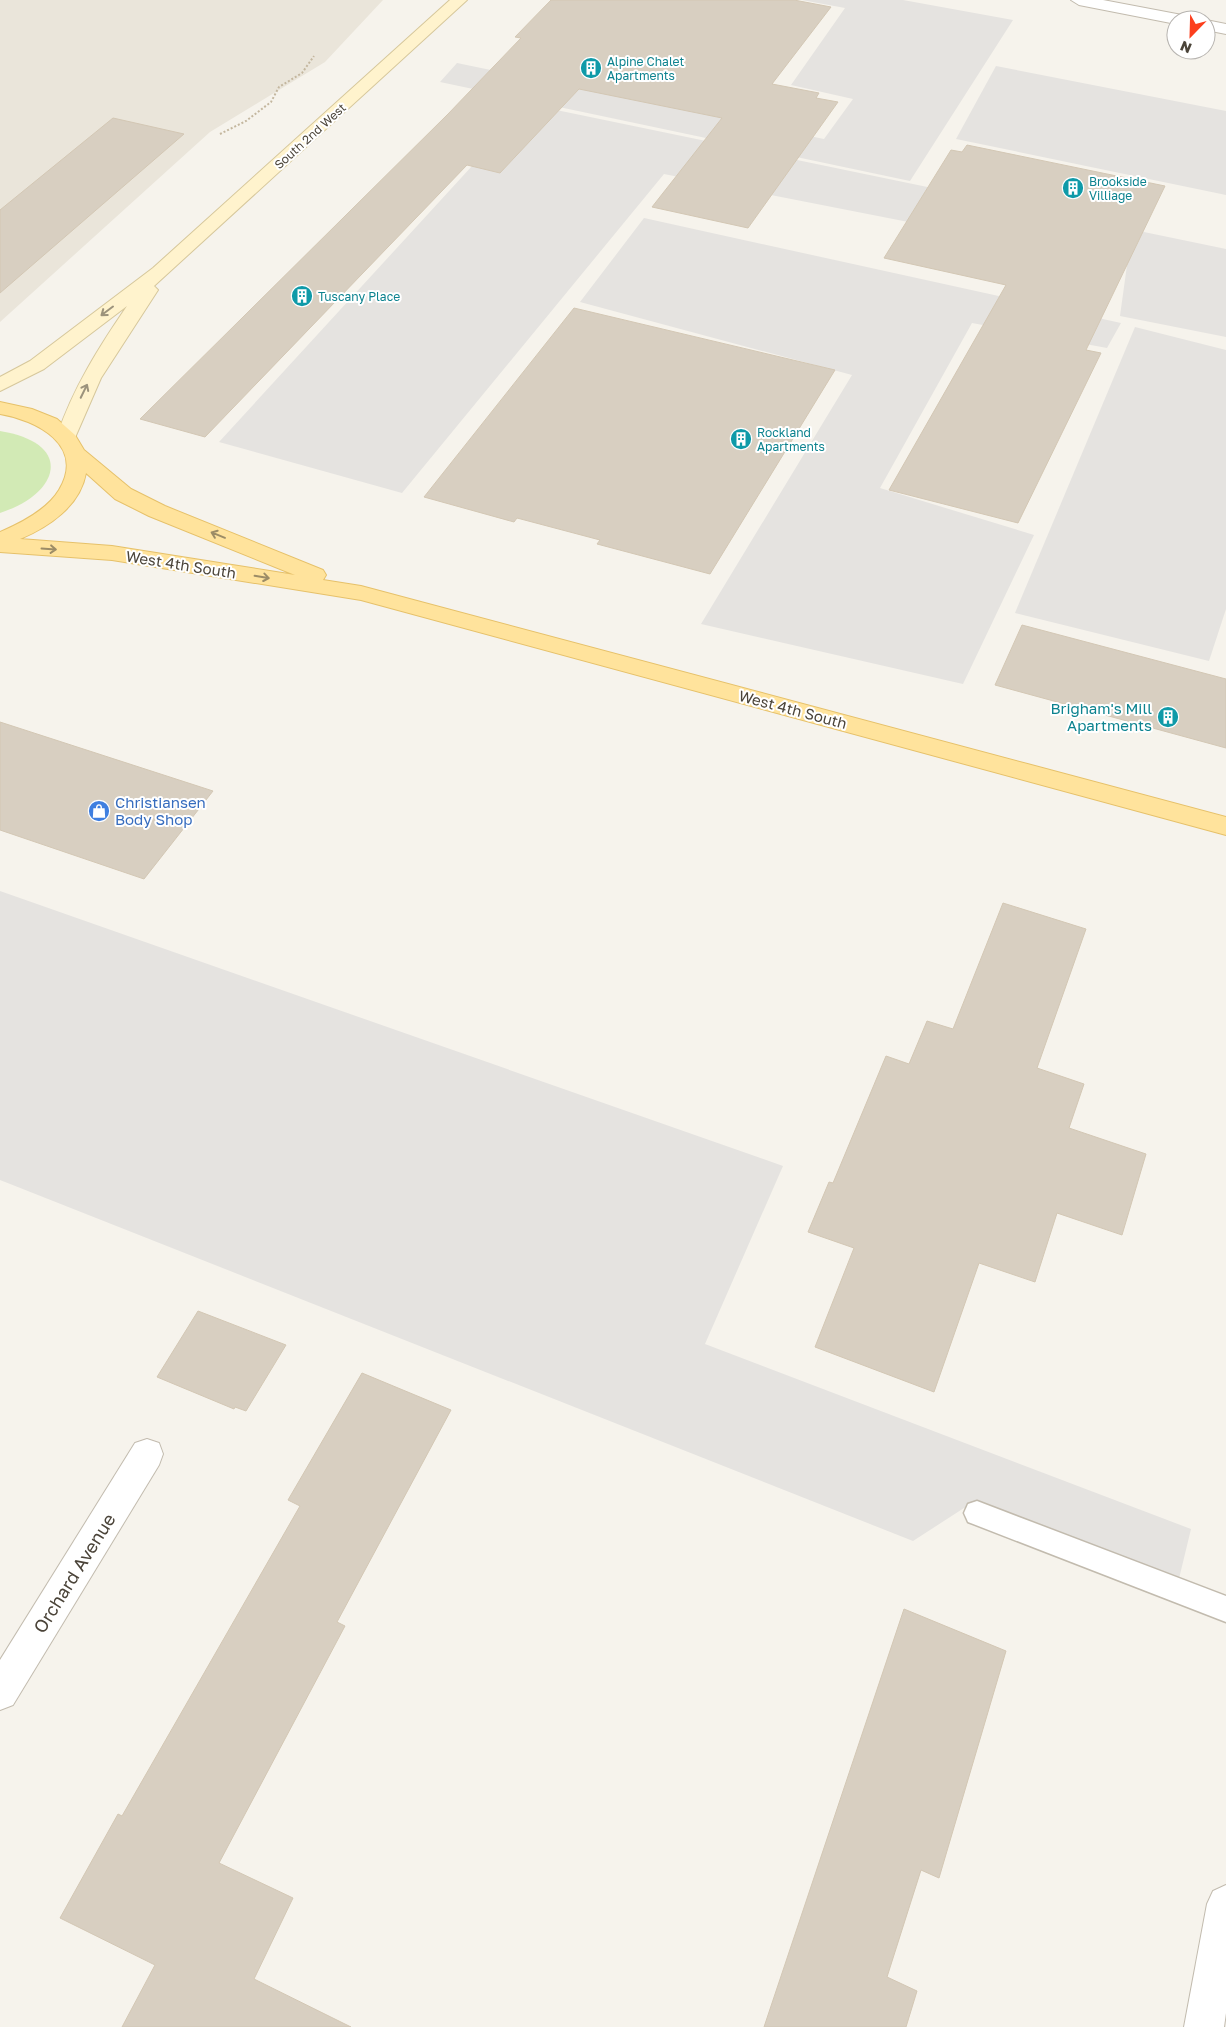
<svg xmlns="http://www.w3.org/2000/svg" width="1226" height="2027" font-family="'Golos Text',sans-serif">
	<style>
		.residential { fill: #eae5da }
		.green { fill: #d2eab5 }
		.parking { fill: #e5e3e0 }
		.building { fill: #d8cfc1; stroke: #d3c7b4 }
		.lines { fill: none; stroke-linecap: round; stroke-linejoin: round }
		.service-casing { stroke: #c2bbae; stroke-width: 3 }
		.minor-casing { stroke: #c2bbae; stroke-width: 2 }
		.secondary-casing { stroke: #d6c79b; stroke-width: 2 }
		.primary-casing { stroke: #e6c16a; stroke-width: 2 }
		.path { stroke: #c4b79f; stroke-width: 2; stroke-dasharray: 2 2; stroke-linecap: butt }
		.service { fill: #fff; fill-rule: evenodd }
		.minor { fill: #fff; fill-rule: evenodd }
		.secondary { fill: #fff3cd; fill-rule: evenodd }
		.primary { fill: #ffe39c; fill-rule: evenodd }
		.oneway { stroke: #9c937c }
		.oneway2 { stroke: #9c8c66 }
		.labels { text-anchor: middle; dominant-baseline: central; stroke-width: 4; stroke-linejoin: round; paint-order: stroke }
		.far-culture-label { font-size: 12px; fill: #0d838f; stroke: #fff; text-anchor: start }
		.far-street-label { font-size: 12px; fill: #4b4439; stroke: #fff }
		.street-label { font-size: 15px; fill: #4b4439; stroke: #fff }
		.culture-label { font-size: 15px; fill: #0d838f; stroke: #fff; text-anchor: end }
		.shop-label { font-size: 15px; fill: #366cbe; stroke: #fff; text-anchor: start }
		.near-street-label { font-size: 18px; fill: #4b4439; stroke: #fff }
	</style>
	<rect width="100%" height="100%" fill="#f6f3ec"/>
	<polygon class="residential" points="0,0 383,0 325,62 210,132 0,322"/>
	<path class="green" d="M0,431C74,443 61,493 0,513Z"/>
	<g class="parking">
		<polygon points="802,0 903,0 1013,20 910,181 440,82 457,63 824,139 853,99 791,85 845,8"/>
		<polygon points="996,66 1226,111 1226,195 956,139"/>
		<polygon points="470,92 1226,249 1226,337 1120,316 1127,265 664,174 402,493 219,442 494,142"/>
		<polygon points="644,218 1121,323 1107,348 972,323 880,488 1034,535 963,684 701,624 852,375 580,302"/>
		<polygon points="1135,327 1226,350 1226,609 1209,661 1015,613"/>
		<polygon points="0,891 783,1166 705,1344 1191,1529 1176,1591 964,1508 913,1541 0,1180"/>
	</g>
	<g class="building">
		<polygon points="551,0 794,0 831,7 772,84 819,93 816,98 838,102 748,228 652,207 722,118 579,89 500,173 467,165 205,437 140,419 448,114 521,38 515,37"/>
		<polygon points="113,118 184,134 0,293 0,210"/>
		<polygon points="967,145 1165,186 1086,350 1101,353 1018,523 889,490 1006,285 884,258 951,150 962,152"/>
		<polygon points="574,308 835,370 710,574 597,544 600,540 517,518 514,522 424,497"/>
		<polygon points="1022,625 1226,679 1226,748 995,685"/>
		<polygon points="0,722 213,791 144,879 0,830"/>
		<polygon points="1003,903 1086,929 1037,1068 1084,1084 1069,1128 1146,1154 1122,1235 1057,1213 1035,1282 979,1263 934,1392 815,1347 854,1248 808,1232 829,1182 833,1183 886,1056 909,1064 927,1021 953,1029"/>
		<polygon points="198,1311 286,1345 246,1411 235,1407 234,1409 157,1377"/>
		<polygon points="362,1373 451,1410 337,1622 345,1626 219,1863 293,1898 254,1979 351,2027 122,2027 155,1965 60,1918 118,1814 122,1816 300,1506 288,1500"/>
		<polygon points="904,1609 1006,1651 939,1878 921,1870 887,1977 917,1991 906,2027 764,2027"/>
	</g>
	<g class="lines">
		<g class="service-casing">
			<polygon id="service" points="977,1501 1226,1596 1226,1622 968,1522 964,1513 968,1504"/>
		</g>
		<g class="minor-casing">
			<g id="minor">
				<polygon points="1071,0 1103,0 1182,15 1190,20 1176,20 1176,24 1079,5"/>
				<polygon points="1206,20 1226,24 1226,34 1206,30"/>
				<polygon points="147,1439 159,1443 163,1454 159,1465 13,1705 0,1710 0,1660 135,1443"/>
				<polygon points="1226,1885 1226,2013 1224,2027 1184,2027 1207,1904 1213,1891"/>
			</g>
		</g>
		<g class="secondary-casing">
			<path id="secondary" d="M450,0H467L154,286L158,290L101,378L74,440L67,442L60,440L57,436C73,388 99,347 127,306L44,369L0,391V377L30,361L153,268Z"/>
		</g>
		<g class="primary-casing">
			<path id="primary" d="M0,402L32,409L57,419L75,435L84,450L131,489L165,506L323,570L326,575L323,580L361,586L1226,817V835L361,600L112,560L0,552V532C21,523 47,510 59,490C86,445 36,420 0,414ZM86,473L115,499L149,516L295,575L112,546L20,539C49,527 80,506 86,473Z"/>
		</g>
		<polyline class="path" points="220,134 246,121 271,102 279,87 302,73 314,56"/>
		<use href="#service" class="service"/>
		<use href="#minor" class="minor"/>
		<use href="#secondary" class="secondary"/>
		<use href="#primary" class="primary"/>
	</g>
	<defs><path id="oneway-shaft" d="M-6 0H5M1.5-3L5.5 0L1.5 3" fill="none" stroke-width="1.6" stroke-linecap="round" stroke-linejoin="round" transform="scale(1.25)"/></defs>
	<g class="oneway">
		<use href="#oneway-shaft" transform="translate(107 311) rotate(143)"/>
		<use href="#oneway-shaft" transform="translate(84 391) rotate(-64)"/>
	</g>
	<g class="oneway2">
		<use href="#oneway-shaft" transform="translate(218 535) rotate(-158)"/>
		<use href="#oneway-shaft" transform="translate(49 549) rotate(4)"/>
		<use href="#oneway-shaft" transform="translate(262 577) rotate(9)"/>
	</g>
	<defs>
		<g id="building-disc" transform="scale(1.125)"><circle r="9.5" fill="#0f9aa8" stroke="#fff"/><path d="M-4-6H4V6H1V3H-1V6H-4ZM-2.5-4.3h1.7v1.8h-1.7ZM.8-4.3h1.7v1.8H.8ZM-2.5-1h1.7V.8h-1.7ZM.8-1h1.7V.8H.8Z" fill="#fff"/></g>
		<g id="shop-disc" transform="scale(1.125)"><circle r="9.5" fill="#3f7fe0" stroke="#fff"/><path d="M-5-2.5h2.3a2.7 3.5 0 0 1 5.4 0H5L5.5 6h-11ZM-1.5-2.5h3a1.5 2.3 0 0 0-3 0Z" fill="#fff"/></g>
	</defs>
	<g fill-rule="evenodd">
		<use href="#building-disc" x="591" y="68"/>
		<use href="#building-disc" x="1073" y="188"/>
		<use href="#building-disc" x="302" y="296"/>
		<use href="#building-disc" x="741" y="439"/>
		<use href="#building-disc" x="1168" y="717"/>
		<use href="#shop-disc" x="99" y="811"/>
	</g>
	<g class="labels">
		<g class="far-culture-label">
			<text x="607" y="61">Alpine Chalet<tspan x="607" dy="14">Apartments</tspan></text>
			<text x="1089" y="181">Brookside<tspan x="1089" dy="14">Villiage</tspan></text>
			<text x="318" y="296">Tuscany Place</text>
			<text x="757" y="432">Rockland<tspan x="757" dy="14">Apartments</tspan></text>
		</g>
		<g class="far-street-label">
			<text transform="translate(310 136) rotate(-42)">South 2nd West</text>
		</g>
		<g class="street-label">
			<text transform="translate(181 564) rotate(9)">West 4th South</text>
			<text transform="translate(793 709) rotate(15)">West 4th South</text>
		</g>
		<g class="culture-label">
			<text x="1152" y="708">Brigham's Mill<tspan x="1152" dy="17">Apartments</tspan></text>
		</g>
		<g class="shop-label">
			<text x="115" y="802">Christiansen<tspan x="115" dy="17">Body Shop</tspan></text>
		</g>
		<g class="near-street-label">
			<text transform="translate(74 1573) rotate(-58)">Orchard Avenue</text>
		</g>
	</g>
	<g transform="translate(1191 35) rotate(203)"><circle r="24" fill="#ffffff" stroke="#b7b4b0"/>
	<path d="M0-4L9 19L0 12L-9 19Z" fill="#fc3f1d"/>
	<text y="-8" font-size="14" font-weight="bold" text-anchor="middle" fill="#4b4439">N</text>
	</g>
</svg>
